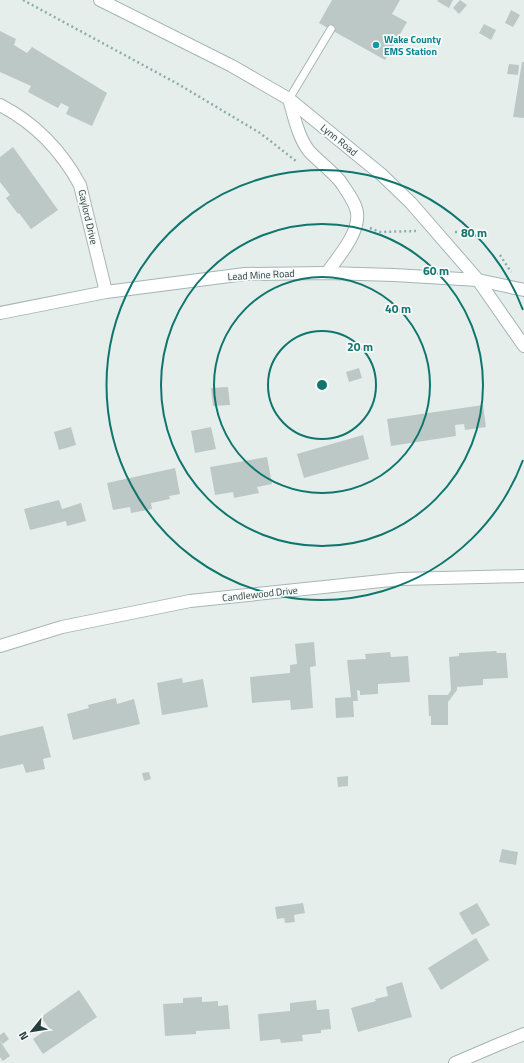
<svg xmlns="http://www.w3.org/2000/svg" width="524" height="1063" font-family="'Titillium Web',sans-serif">
	<style>
		.building { fill: #bcc8c6 }
		.lines { fill: none; stroke-linecap: round; stroke-linejoin: round }
		.lane-casing { stroke: #a9b6b4; stroke-width: 9 }
		.street-casing { stroke: #a9b6b4; stroke-width: 14 }
		.secondary-casing { stroke: #a3b5b4; stroke-width: 14 }
		.path { stroke: #8aaeac; stroke-width: 2.5; stroke-dasharray: 2 3; stroke-linecap: butt }
		.lane { stroke: #fff; stroke-width: 7 }
		.street { stroke: #fff; stroke-width: 12 }
		.secondary { stroke: #fff; stroke-width: 12 }
		.ring { fill: none; stroke: #0f766e; stroke-width: 2 }
		.culture-dot { fill: #0f9aa8; stroke: #f7faf9; stroke-width: 1.5 }
		.labels { text-anchor: middle; dominant-baseline: central; stroke-width: 3.5; stroke-linejoin: round; paint-order: stroke }
		.culture-label { font-size: 10px; font-weight: bold; fill: #0d838f; stroke: #f7faf9; text-anchor: start }
		.street-label { font-size: 10px; fill: #273e3e; stroke: #f7faf9 }
		.centre { fill: #0f766e; stroke: #f7faf9; stroke-width: 2 }
		.ring-label { font-size: 12px; text-anchor: middle; font-weight: bold; fill: #0f766e; stroke: #f7faf9; stroke-width: 3.5; stroke-linejoin: round; paint-order: stroke }
	</style>
	<rect width="100%" height="100%" fill="#e6eeec"/>
	<g class="building">
		<polygon points="332,0 400,0 392,14 407,22 385,60 319,23"/>
		<polygon points="438,0 453,0 449,8 437,1"/>
		<polygon points="460,0 467,5 459,14 453,8"/>
		<polygon points="511,10 520,15 513,27 505,23"/>
		<polygon points="484,24 496,30 491,40 479,33"/>
		<polygon points="0,31 16,39 14,45 27,53 32,47 107,93 92,126 66,114 69,107 61,103 58,108 28,92 31,86 0,72"/>
		<polygon points="522,62 524,62 524,118 513,117"/>
		<polygon points="509,64 519,65 518,75 507,74"/>
		<polygon points="13,147 58,210 31,229 19,213 18,214 6,198 10,195 0,182 0,157"/>
		<polygon points="359,368 362,378 349,382 346,372"/>
		<polygon points="228,387 230,405 213,406 211,388"/>
		<polygon points="483,405 486,427 465,430 464,424 455,425 456,436 391,446 387,419"/>
		<polygon points="71,427 76,445 59,450 54,432"/>
		<polygon points="211,427 216,449 195,453 191,431"/>
		<polygon points="363,435 369,459 304,478 297,454"/>
		<polygon points="267,457 272,484 257,487 259,493 234,498 233,492 215,495 210,467"/>
		<polygon points="175,468 180,494 169,496 170,499 151,503 152,509 131,513 130,507 113,510 107,483"/>
		<polygon points="59,500 62,509 81,503 86,521 67,526 66,521 30,530 24,509"/>
		<polygon points="314,642 316,666 310,667 313,708 291,710 290,700 252,703 250,677 290,673 290,665 297,664 295,644"/>
		<polygon points="496,651 497,653 506,653 508,678 483,679 483,685 457,687 457,690 448,702 448,725 431,725 431,716 429,716 428,695 448,695 451,690 449,657 459,656 459,653"/>
		<polygon points="390,652 391,657 408,656 410,682 378,684 378,694 360,695 360,691 357,690 358,701 353,701 354,717 336,718 335,698 351,697 347,660 366,659 365,654"/>
		<polygon points="182,678 183,683 203,679 208,707 162,715 157,683"/>
		<polygon points="116,698 117,704 134,699 140,724 73,740 67,714 89,708 88,705"/>
		<polygon points="43,726 51,757 43,759 45,769 26,773 23,764 0,769 0,736"/>
		<polygon points="149,772 151,779 144,781 142,773"/>
		<polygon points="348,776 348,786 338,787 337,777"/>
		<polygon points="502,849 518,852 516,865 499,862"/>
		<polygon points="303,903 305,913 294,915 295,922 285,923 284,918 277,919 275,907"/>
		<polygon points="477,903 490,925 472,935 459,913"/>
		<polygon points="476,938 489,960 441,990 428,968"/>
		<polygon points="402,982 412,1017 358,1032 351,1008 376,1001 375,999 388,996 386,987"/>
		<polygon points="79,990 97,1017 43,1054 33,1039 49,1028 41,1017"/>
		<polygon points="202,997 202,1002 218,1001 218,1006 228,1005 230,1029 196,1031 196,1034 165,1036 163,1004 183,1003 183,998"/>
		<polygon points="316,1000 317,1010 329,1009 331,1029 321,1030 321,1033 302,1035 303,1041 281,1043 280,1039 260,1041 258,1014 290,1011 290,1003"/>
		<polygon points="4,1032 9,1039 3,1044 0,1041 0,1035"/>
		<polygon points="0,1041 10,1056 3,1061 0,1057"/>
	</g>
	<g class="lines">
		<g class="lane-casing">
			<polyline id="lane" points="289,99 331,29"/>
		</g>
		<g class="street-casing">
			<g id="street">
				<path d="M0,105C35,123 61,150 80,185L106,292"/>
				<polyline points="0,646 62,627 190,601 401,579 524,576"/>
			</g>
		</g>
		<g class="secondary-casing">
			<g id="secondary">
				<polyline points="100,0 232,66 289,99 382,175 411,203 478,280 524,346"/>
				<path d="M289,99C294,116 298,137 309,151C318,161 331,170 340,181C346,190 356,203 357,213C360,233 337,258 327,273"/>
				<polyline points="0,313 106,292 245,274 327,273 394,275 478,280 524,290"/>
				<polyline points="455,1063 497,1045 524,1034"/>
			</g>
		</g>
		<g class="path">
			<polyline points="23,0 178,84 260,133 296,161"/>
			<polyline points="370,228 380,232 416,231"/>
			<polyline points="455,232 473,232"/>
			<polyline points="500,255 511,272"/>
		</g>
		<use href="#lane" class="lane"/>
		<use href="#street" class="street"/>
		<use href="#secondary" class="secondary"/>
	</g>
	<g class="ring">
		<circle cx="322" cy="385" r="54"/>
		<circle cx="322" cy="385" r="108"/>
		<circle cx="322" cy="385" r="161"/>
		<path d="M523 460A215 215 0 1 1 523 310"/>
	</g>
	<circle class="culture-dot" cx="376" cy="45" r="4"/>
	<g class="labels">
		<g class="culture-label">
			<text x="384" y="39">Wake County<tspan x="384" dy="12">EMS Station</tspan></text>
		</g>
		<g class="street-label">
			<text transform="translate(339 140) rotate(39)">Lynn Road</text>
			<text transform="translate(88 217) rotate(77)">Gaylord Drive</text>
			<text transform="translate(261 275) rotate(-3)">Lead Mine Road</text>
			<text transform="translate(260 594) rotate(-6)">Candlewood Drive</text>
		</g>
	</g>
	<circle cx="322" cy="385" r="6" class="centre"/>
	<g class="ring-label">
		<text x="474" y="237">80 m</text>
		<text x="436" y="275">60 m</text>
		<text x="398" y="313">40 m</text>
		<text x="360" y="351">20 m</text>
	</g>
	<g transform="translate(32 1031) rotate(240)" stroke="#f7faf9" stroke-width="3" paint-order="stroke">
	<path d="M0-3L7 15L0 10L-7 15Z" fill="#273e3e"/>
	<text y="-6" font-size="11" font-weight="bold" text-anchor="middle" fill="#273e3e">N</text>
	</g>
</svg>
